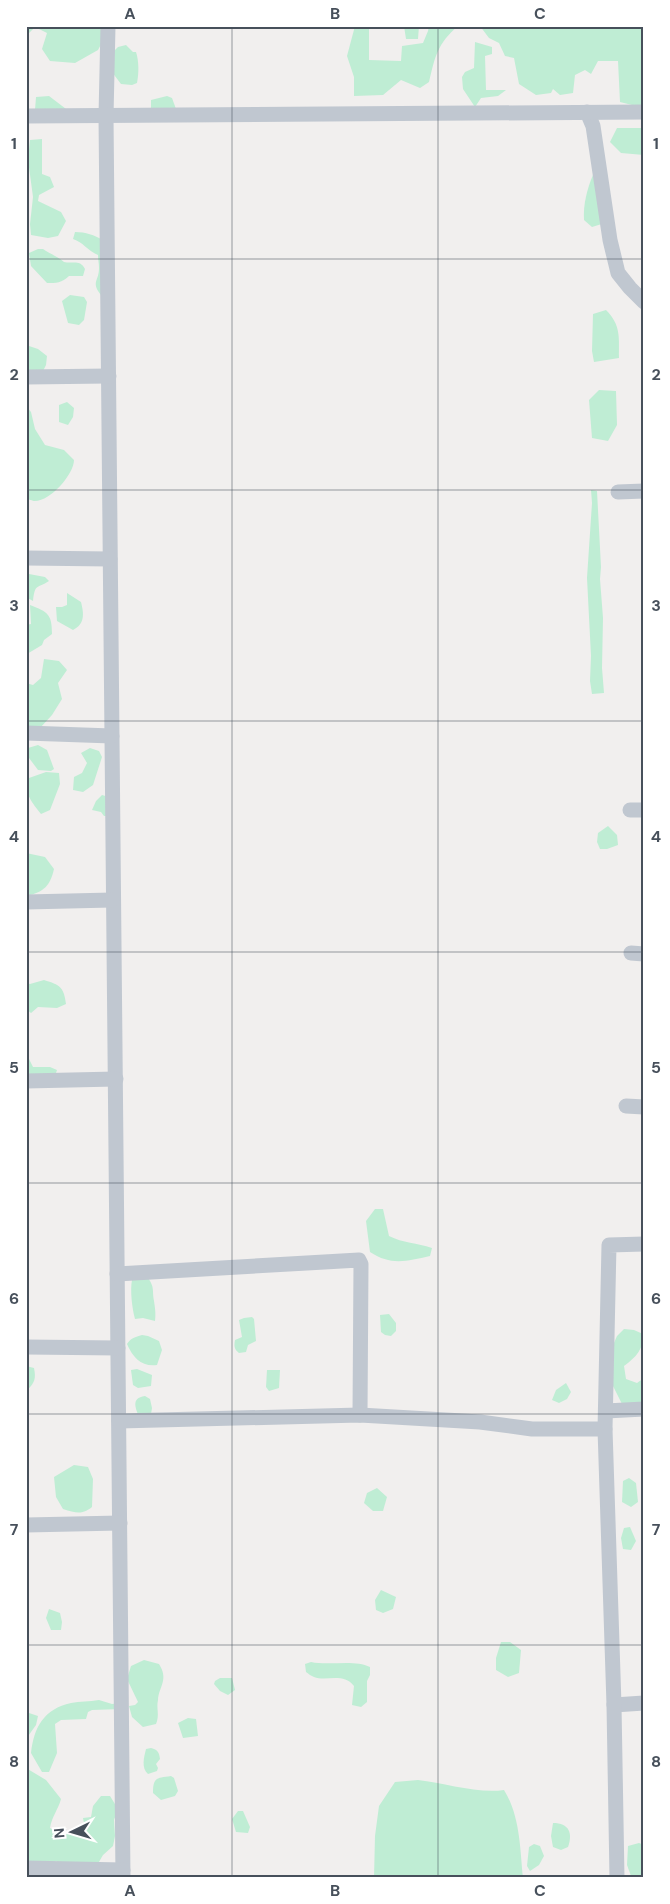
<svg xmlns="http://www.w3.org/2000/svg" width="670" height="1904" font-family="'DM Sans',sans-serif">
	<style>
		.green { fill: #bfedd4 }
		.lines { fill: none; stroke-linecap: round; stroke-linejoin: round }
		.street { stroke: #c0c7d0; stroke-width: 15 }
		.grid { fill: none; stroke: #47505b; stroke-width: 1; stroke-opacity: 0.55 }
		.neatline { fill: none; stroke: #47505b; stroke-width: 2 }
		.grid-label { font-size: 16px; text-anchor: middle; font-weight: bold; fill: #47505b }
	</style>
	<rect width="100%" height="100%" fill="#f1efee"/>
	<g class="green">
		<polygon points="26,26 108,26 107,33 98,50 75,63 50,61 42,49 47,33 35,27 26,36"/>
		<path d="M355,26H369V60L401,61L402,46L423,43L428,31L429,26H458C437,44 435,57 429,82L420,88L401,80L383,95L354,96V77L347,56Z"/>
		<polygon points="404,26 419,26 418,39 406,39"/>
		<polygon points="480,26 644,26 644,108 620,102 618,61 598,61 591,74 585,70 575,75 573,93 560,95 553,89 551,93 536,95 519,84 514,58 505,56 499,43 489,38"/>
		<polygon points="475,42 492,47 492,54 485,56 486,90 506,90 498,96 481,98 475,107 463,89 462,77 465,72 474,68"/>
		<path d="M126,45L133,52H136C139,61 139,73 137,83L132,85L121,84L112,72L110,55L118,47Z"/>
		<polygon points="49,96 70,112 35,110 36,97"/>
		<polygon points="167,96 172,98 176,109 151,109 151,100"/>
		<polygon points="617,128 644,128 644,155 621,153 610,142"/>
		<polygon points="42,139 42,174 50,177 54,187 39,195 38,201 61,212 66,221 58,236 48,238 31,235 30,224 33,197 28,160 30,140"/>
		<path d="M593,175L605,223L592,227L584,220C583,205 587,189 593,175Z"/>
		<path d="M75,232C86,232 94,235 103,240L102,296C90,282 99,282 99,268C99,264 98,259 98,255C88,251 83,242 73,239Z"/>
		<path d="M38,249H43C50,254 57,256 64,262C73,264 80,259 85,269L83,276H69C62,283 56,283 47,283L31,266L29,253Z"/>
		<polygon points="70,295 84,297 87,302 84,320 79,325 68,323 62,301"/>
		<path d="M606,310C621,325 619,337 619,358L594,362L592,351L593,314Z"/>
		<polygon points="29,346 38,349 47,356 46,365 43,371 26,372 26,347"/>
		<polygon points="599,390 616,391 617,425 608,441 592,438 589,400"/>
		<polygon points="67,402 74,408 73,417 68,425 59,422 59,405"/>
		<path d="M26,406L31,412L35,429L45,445L64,450L74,460C74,474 50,502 34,501C34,501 27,499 26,498Z"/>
		<polygon points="591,490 597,491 601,567 600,579 603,618 602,668 604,693 592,694 590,681 591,656 587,578 592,503"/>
		<path d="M29,574L45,577L49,581C37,589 35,583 33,601L26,597V575Z"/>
		<path d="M67,593L81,602C84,614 85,624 73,630L57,621L56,607H62L67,605Z"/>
		<path d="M30,605C48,612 52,614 52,634L44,640L42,645L27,654L26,625L31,624Z"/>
		<polygon points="44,659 59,661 67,670 58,683 62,699 52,715 40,728 26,727 26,683 33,685 41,678"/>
		<polygon points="38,745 47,750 54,769 51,771 38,770 26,754 28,748"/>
		<polygon points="90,748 99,751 102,757 93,785 83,792 73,790 74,777 82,773 87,763 81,753"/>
		<path d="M46,772L59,773L60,784L50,810L41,814C33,804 22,791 29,778Z"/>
		<polygon points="102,795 109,797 110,816 104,816 101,812 92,810 96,801"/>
		<polygon points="608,826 617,835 618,845 607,849 600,849 597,842 598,833"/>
		<path d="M26,853L45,857L54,869C50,886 44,892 26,896Z"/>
		<path d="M44,980C60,985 64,987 66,1004L57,1008L38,1007L31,1013L26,1009V983L30,984Z"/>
		<polygon points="26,1058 29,1059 33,1067 50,1067 57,1070 55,1076 26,1076"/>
		<path d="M375,1209H383L389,1236C403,1243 417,1243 432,1248L430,1256C407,1261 391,1266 370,1252L366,1221Z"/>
		<path d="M148,1278C155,1287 152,1292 154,1301C155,1308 156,1313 155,1321L143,1318L135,1319C132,1308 130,1290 132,1280Z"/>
		<polygon points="389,1314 396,1323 396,1331 391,1336 385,1335 381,1332 380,1315"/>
		<path d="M252,1317L254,1319L256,1341L248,1345L246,1352L239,1353C234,1349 234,1346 235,1340L242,1337L239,1320L244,1318Z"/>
		<path d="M624,1329L634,1330L643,1334C644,1349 636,1357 624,1366L626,1379L637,1383L644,1378V1403L622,1404L611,1382L610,1352L617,1336Z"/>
		<path d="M142,1335L148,1336L159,1341L162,1350L157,1365C142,1367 133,1358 127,1344C131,1338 135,1337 142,1335Z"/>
		<path d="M26,1366L34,1368C36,1378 35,1383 27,1390Z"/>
		<polygon points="137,1369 152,1375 151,1386 138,1388 133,1385 131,1370"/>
		<polygon points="267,1370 280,1370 279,1388 269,1391 266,1387"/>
		<polygon points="566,1383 571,1392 567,1399 559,1403 552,1400 556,1390"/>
		<path d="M145,1396L150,1399L152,1408L151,1414L140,1419C136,1409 130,1398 145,1396Z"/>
		<path d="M74,1465L88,1467L93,1479L92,1507C82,1515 76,1513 63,1509L56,1497L54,1477Z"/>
		<polygon points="629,1478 636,1483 638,1502 631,1507 622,1502 623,1481"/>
		<polygon points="377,1488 387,1497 383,1511 373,1511 364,1503 367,1493"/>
		<polygon points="630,1527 636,1541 631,1550 623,1549 621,1538 624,1528"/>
		<polygon points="381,1590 396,1597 393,1609 383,1613 376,1610 375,1600"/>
		<polygon points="49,1609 60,1613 62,1622 61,1630 51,1630 46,1618"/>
		<polygon points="501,1642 510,1642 521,1650 519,1673 508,1677 496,1670 496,1658"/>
		<path d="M144,1660L159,1664C169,1680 159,1686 158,1700C156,1708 160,1715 156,1724L143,1727L132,1717L129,1706L135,1705L138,1702L127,1679L131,1666Z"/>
		<path d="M311,1662C330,1666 354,1659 370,1667V1675L367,1681V1702L361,1707L352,1705L354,1686C343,1672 326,1682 314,1677C311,1676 309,1674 306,1672L305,1664Z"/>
		<polygon points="220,1678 232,1678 235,1690 228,1695 220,1691 214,1684 215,1681"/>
		<path d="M99,1700L112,1704L120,1703L121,1709L92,1710L88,1712L86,1719L61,1720L55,1724L57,1753L49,1772H42L31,1753C34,1727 44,1709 71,1703C80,1701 89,1702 99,1700Z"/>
		<polygon points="26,1712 38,1716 36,1725 26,1739"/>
		<polygon points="188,1718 196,1719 198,1736 183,1738 178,1723"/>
		<path d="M151,1748C158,1750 159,1752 160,1759L156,1764L158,1768L157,1771L148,1774C141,1768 144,1757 146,1749Z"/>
		<path d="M26,1768L46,1780L61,1799C58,1810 52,1816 50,1828L60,1833L86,1834L83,1818L91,1817L93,1806L101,1796H110L118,1809L114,1820L115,1836L113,1846L103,1855L96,1867L69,1870L56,1861L45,1866L26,1864Z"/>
		<path d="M171,1776L174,1778L178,1791L175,1796L161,1800L153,1793C153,1777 157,1778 171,1776Z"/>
		<path d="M418,1780C445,1783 478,1794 504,1790C520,1816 520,1847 523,1878H374L375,1836L379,1806L395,1782Z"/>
		<polygon points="238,1811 243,1811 250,1827 248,1833 236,1832 232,1819"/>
		<path d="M553,1823C569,1823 573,1833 568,1847L561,1850L553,1847L551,1836Z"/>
		<polygon points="639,1843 644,1845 644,1878 631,1876 627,1865 628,1846"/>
		<polygon points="534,1844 540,1846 544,1856 539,1865 530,1871 527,1866 529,1847"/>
	</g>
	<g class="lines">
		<g class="street">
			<path d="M108,26L106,116C112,703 117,1291 123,1878"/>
			<polyline points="587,112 593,126 610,240 618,273 630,288 644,302"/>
			<polyline points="26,116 644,112"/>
			<polyline points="26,377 109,376"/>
			<polyline points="618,492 644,491"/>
			<polyline points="26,558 110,559"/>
			<polyline points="26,733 112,736"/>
			<polyline points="630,810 644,810"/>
			<polyline points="26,902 112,900"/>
			<polyline points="631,953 644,954"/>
			<polyline points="26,1081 116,1079"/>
			<polyline points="626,1106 644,1107"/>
			<polyline points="117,1274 359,1260 361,1264 360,1415"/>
			<polyline points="26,1347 118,1348"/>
			<polyline points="606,1411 644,1409"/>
			<polyline points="119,1421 360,1415 480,1422 532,1429 605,1429"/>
			<polyline points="26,1525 120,1523"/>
			<polyline points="614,1705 644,1703"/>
			<polyline points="26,1868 123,1870"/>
			<polyline points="617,1878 614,1705 605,1429 609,1245 644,1244"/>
		</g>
	</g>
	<path class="grid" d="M232,26V1878M438,26V1878M26,259H644M26,490H644M26,721H644M26,952H644M26,1183H644M26,1414H644M26,1645H644"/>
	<rect width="670" height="1904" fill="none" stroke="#ffffff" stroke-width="55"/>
	<g transform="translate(72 1832) rotate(265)" stroke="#ffffff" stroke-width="4" paint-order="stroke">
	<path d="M0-4L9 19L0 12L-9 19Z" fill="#47505b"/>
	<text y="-8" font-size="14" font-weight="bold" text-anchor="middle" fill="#47505b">N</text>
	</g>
	<rect x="28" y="28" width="614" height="1848" class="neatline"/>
	<g class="grid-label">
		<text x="130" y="19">A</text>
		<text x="335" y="19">B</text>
		<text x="540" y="19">C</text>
		<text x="14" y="149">1</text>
		<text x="656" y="149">1</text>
		<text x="14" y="380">2</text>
		<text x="656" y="380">2</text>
		<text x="14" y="611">3</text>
		<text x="656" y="611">3</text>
		<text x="14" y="842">4</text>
		<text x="656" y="842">4</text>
		<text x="14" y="1073">5</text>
		<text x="656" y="1073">5</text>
		<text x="14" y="1304">6</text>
		<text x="656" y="1304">6</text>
		<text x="14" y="1535">7</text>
		<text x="656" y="1535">7</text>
		<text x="14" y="1767">8</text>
		<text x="656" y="1767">8</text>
		<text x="130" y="1896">A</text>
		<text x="335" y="1896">B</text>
		<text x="540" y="1896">C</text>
	</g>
</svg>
